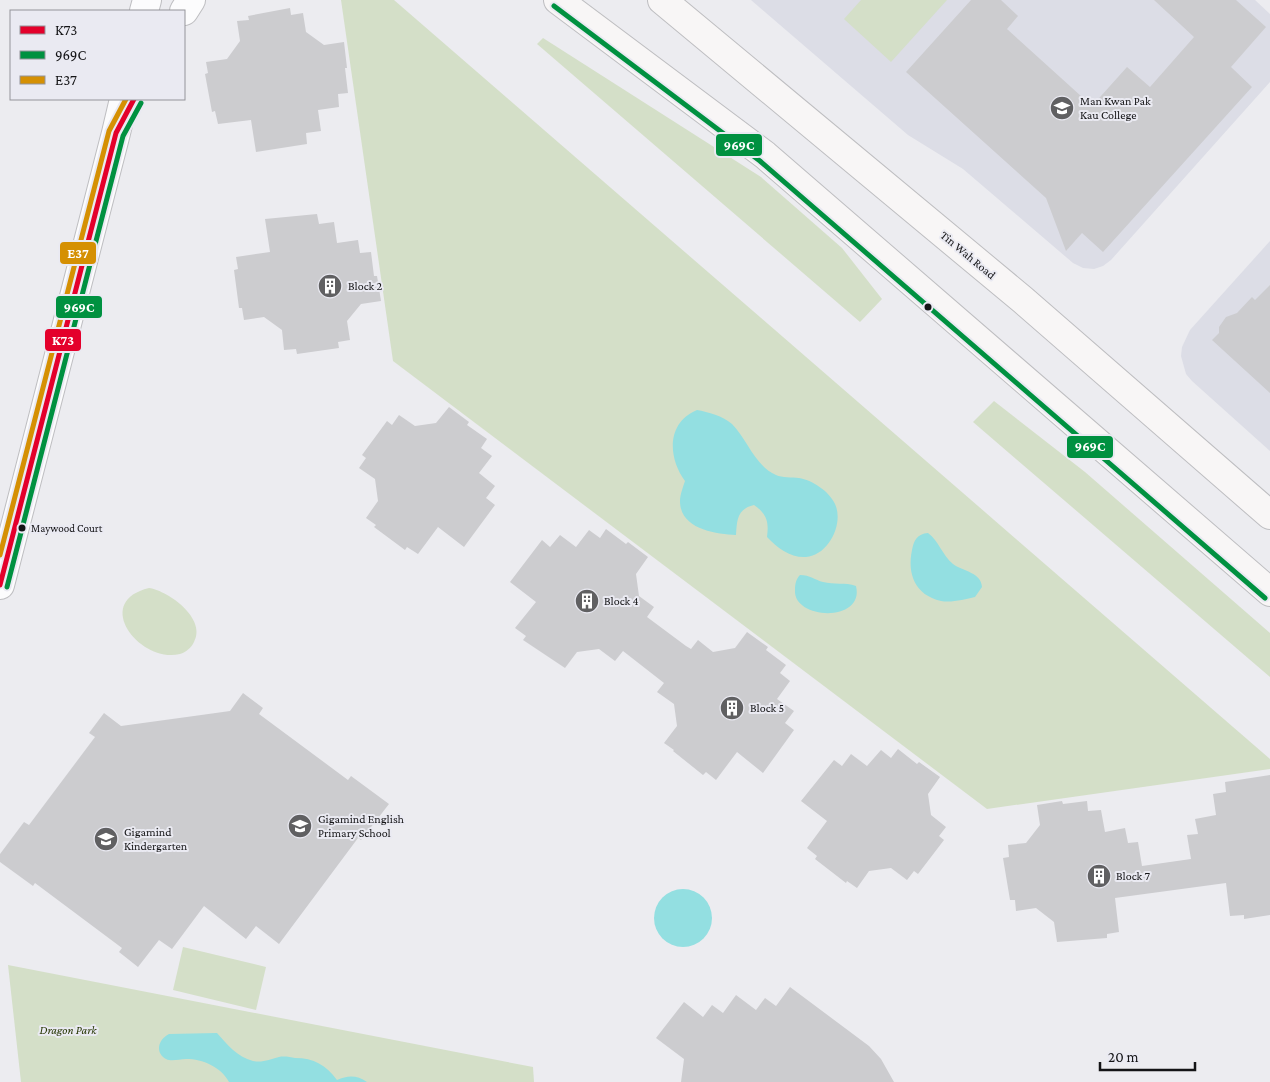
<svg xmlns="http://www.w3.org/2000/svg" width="1270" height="1082" font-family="'Crimson Pro',serif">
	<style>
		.built { fill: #dcdde6 }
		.green { fill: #d4dfc8 }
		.water { fill: #93dfe1 }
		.building { fill: #cccccf }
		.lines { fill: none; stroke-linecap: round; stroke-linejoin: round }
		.tertiary-casing { stroke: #bebec1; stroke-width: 30 }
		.secondary-casing { stroke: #bebec1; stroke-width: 30 }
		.tertiary { stroke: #fcfcfd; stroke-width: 28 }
		.secondary { stroke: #f8f6f6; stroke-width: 28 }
		.bus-1-casing { stroke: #eaeaf2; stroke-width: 9 }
		.bus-2-casing { stroke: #eaeaf2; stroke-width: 9 }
		.bus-3-casing { stroke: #eaeaf2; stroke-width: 9 }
		.bus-1 { stroke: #e4002b; stroke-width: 5 }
		.bus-2 { stroke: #009140; stroke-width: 5 }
		.bus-3 { stroke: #d59003; stroke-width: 5 }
		.bus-dot { fill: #141416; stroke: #eaeaf2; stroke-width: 2 }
		.labels { text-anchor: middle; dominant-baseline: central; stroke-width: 4; stroke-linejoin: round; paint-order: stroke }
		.bus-label { font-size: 11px; fill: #141416; stroke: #eaeaf2; text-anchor: start }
		.poi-label { font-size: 12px; fill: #141416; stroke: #eaeaf2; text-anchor: start }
		.street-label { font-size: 12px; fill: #141416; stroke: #eaeaf2 }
		.park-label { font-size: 12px; font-style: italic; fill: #253500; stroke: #eaeaf2 }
		.line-badge { stroke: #eaeaf2; stroke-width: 2 }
		.badge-label { font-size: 14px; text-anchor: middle; font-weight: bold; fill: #fff }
	</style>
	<rect width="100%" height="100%" fill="#ececf0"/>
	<g class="built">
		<polygon points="751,0 1255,0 1270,14 1270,82 1111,260 1103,266 1094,269 1083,268 1073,263 963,169 908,135"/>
		<polygon points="1270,241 1270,451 1192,381 1186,374 1181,356 1182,347 1190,330"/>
	</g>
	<g class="green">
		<polygon points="341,0 394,0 1270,759 1270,769 987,809 393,361"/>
		<polygon points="861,0 947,0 891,62 844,19"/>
		<polygon points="543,38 761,177 842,248 882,299 860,322 537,44"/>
		<polygon points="994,401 1085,472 1270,633 1270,677 973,422"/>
		<path d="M149,588C169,591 207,619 194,642C191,648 186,652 180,654C141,664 91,602 149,588Z"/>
		<polygon points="183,947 266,967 256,1010 173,990"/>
		<polygon points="8,965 533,1067 534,1082 21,1082"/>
	</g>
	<g class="water">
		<path d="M697,410C708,412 723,416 732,424C747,439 755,466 776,475C782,478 792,477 799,478C812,480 829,491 835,504C844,523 829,555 806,557C791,558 777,548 767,537C769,522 767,514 754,505C737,509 737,520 736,535C715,534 680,529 680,501C680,495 683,487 685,481C668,458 666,423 697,410Z"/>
		<path d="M928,533C939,541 942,555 953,564C964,572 981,572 982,587L975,597C965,599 952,603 941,601C915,595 907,574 912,550C914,540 917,534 928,533Z"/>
		<path d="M800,575C810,575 815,580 823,582C834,585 845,582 856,586C865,623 793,620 795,590C795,584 796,579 800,575Z"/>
		<circle cx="683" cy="918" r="29"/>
		<path d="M217,1033C227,1044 237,1057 253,1061C263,1063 270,1059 279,1057C284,1056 290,1057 295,1058C314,1058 326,1065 337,1080C348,1075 357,1075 367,1082H229C221,1067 203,1059 186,1059C179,1059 172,1062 166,1059C154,1052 159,1039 169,1034Z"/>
	</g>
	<g class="building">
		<polygon points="971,0 1001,0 1018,16 1007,29 1092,106 1127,67 1150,87 1194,37 1154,0 1236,0 1266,27 1231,67 1252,87 1103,252 1082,233 1066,251 1046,198 906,72"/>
		<polygon points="290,8 291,15 303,13 306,32 324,45 344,42 347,68 345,68 348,93 338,94 339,107 318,110 321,131 306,133 307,144 256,152 251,120 218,124 215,111 212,112 205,74 208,73 206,62 227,59 240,41 237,21 249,20 248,16"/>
		<polygon points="317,214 319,224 334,222 337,243 358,240 360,253 371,252 374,276 377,276 381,301 361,304 347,321 350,340 338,342 339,348 297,354 296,349 284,350 282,330 264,317 244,320 242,308 239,308 234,270 238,269 236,257 270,252 265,219"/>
		<polygon points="1270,285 1270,393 1212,340 1219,333 1219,327 1226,317 1237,313 1252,297 1255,300"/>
		<polygon points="449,407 469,422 467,425 487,439 481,448 492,456 479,473 495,486 486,498 495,505 464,547 438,527 418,554 407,547 405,550 374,527 376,525 366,518 378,501 375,479 359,468 366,458 362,455 387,421 392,425 399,415 415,426 436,423"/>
		<polygon points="606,529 626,544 628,542 648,557 636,574 639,596 654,607 647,617 686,646 691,649 698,640 713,652 735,648 747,632 768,647 766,650 786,665 780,673 790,681 777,699 794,711 785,723 794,730 763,773 737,752 716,780 706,772 703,775 673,751 674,750 664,743 677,726 674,704 657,692 664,683 623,651 615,661 599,649 577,652 565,668 523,640 526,636 515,628 536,602 510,582 542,540 550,547 560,535 576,547 589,530 600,538"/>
		<polygon points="243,693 263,708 259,714 348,780 351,776 389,804 361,840 358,838 279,944 256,926 246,939 204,906 172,949 159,940 138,967 119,952 122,948 35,883 33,886 0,862 0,854 24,822 29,825 95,737 89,733 104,713 121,726 194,716 230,711"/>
		<polygon points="898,749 917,764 919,762 940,777 928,794 931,815 946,827 939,836 944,840 918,874 914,871 907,880 891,868 869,871 857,888 847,881 846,883 815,859 817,856 807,848 827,821 801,801 834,760 842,766 851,754 867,766 881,750 891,758"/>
		<polygon points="1270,775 1270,915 1244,919 1244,915 1230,916 1226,883 1115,898 1119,932 1107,934 1107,938 1057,942 1054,922 1036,908 1016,911 1015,900 1010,900 1003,858 1009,857 1008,845 1026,843 1040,825 1037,805 1062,801 1063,804 1087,801 1088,811 1101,810 1105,832 1125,828 1128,843 1138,842 1142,866 1191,859 1187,835 1198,834 1195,819 1216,815 1213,794 1226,792 1225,782"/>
		<polygon points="790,987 869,1046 881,1059 894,1082 681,1082 684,1059 656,1038 684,1002 703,1017 712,1005 723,1013 736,995 756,1010 765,998 776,1006"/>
	</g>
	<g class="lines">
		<g class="tertiary-casing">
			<g id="tertiary">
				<polyline points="144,11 147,0"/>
				<polyline points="184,11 191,0"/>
				<polyline points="0,585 116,133 124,99"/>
			</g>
		</g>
		<g class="secondary-casing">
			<g id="secondary">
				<polyline points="558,0 765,155 1270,592"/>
				<polyline points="662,0 1023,300 1270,515"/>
			</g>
		</g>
		<use href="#tertiary" class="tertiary"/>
		<use href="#secondary" class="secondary"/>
		<g class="bus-1-casing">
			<polyline id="bus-1" points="0,585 116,133 134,99"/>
		</g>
		<g class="bus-2-casing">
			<g id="bus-2">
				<polyline points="554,6 760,161 1265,598"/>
				<polyline points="7,587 123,136 141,103"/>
			</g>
		</g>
		<g class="bus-3-casing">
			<polyline id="bus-3" points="0,555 109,131 126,99"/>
		</g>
		<use href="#bus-1" class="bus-1"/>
		<use href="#bus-2" class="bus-2"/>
		<use href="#bus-3" class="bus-3"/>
	</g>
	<defs>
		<g id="school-disc" transform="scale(1.25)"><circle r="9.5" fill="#606062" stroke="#eaeaf2"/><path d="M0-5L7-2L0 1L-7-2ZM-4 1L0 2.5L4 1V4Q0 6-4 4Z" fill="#fff"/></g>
		<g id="building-disc" transform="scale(1.25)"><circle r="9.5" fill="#606062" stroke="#eaeaf2"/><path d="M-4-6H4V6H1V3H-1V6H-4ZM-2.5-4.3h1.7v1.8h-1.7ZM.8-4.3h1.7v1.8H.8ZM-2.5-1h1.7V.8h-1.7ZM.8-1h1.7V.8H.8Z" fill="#fff"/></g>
	</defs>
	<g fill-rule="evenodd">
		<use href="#school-disc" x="1062" y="108"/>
		<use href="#building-disc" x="330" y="286"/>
		<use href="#building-disc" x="587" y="601"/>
		<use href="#building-disc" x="732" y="708"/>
		<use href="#school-disc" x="300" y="826"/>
		<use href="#school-disc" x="106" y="839"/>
		<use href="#building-disc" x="1099" y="876"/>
	</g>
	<g class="bus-dot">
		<circle cx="928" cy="307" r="4.5"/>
		<circle cx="22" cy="528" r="4.5"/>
	</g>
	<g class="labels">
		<g class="bus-label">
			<text x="31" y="528">Maywood Court</text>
		</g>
		<g class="poi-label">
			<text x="1080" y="101">Man Kwan Pak<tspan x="1080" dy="14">Kau College</tspan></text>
			<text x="348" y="286">Block 2</text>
			<text x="604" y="601">Block 4</text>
			<text x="750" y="708">Block 5</text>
			<text x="318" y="819">Gigamind English<tspan x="318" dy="14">Primary School</tspan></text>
			<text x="124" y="832">Gigamind<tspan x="124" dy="14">Kindergarten</tspan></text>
			<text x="1116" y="876">Block 7</text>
		</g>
		<g class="street-label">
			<text transform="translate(968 255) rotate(40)">Tin Wah Road</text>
		</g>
		<g class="park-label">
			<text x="68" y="1030">Dragon Park</text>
		</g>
	</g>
	<g class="line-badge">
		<rect x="715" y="133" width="48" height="24" rx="5" fill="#009140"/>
		<rect x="59" y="241" width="38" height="24" rx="5" fill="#d59003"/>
		<rect x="55" y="295" width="48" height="24" rx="5" fill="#009140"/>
		<rect x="44" y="328" width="38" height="24" rx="5" fill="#e4002b"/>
		<rect x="1066" y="435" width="48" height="24" rx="5" fill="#009140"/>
	</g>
	<g class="badge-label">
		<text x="739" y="150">969C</text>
		<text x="78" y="258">E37</text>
		<text x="79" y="312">969C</text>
		<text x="63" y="345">K73</text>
		<text x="1090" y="451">969C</text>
	</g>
	<rect x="10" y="10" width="175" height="90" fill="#eaeaf2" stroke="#94949a"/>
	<rect x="20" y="26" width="25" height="8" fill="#e4002b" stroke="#94949a"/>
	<text x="55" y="35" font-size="15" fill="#141416">K73</text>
	<rect x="20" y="51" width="25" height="8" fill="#009140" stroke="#94949a"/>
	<text x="55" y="60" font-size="15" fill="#141416">969C</text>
	<rect x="20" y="76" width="25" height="8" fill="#d59003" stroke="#94949a"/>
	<text x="55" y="85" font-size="15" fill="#141416">E37</text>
	<path d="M1100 1062v8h95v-8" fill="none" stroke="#141416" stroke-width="2.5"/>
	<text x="1108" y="1062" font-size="15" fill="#141416" stroke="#eaeaf2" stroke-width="4" paint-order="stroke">20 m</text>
</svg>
